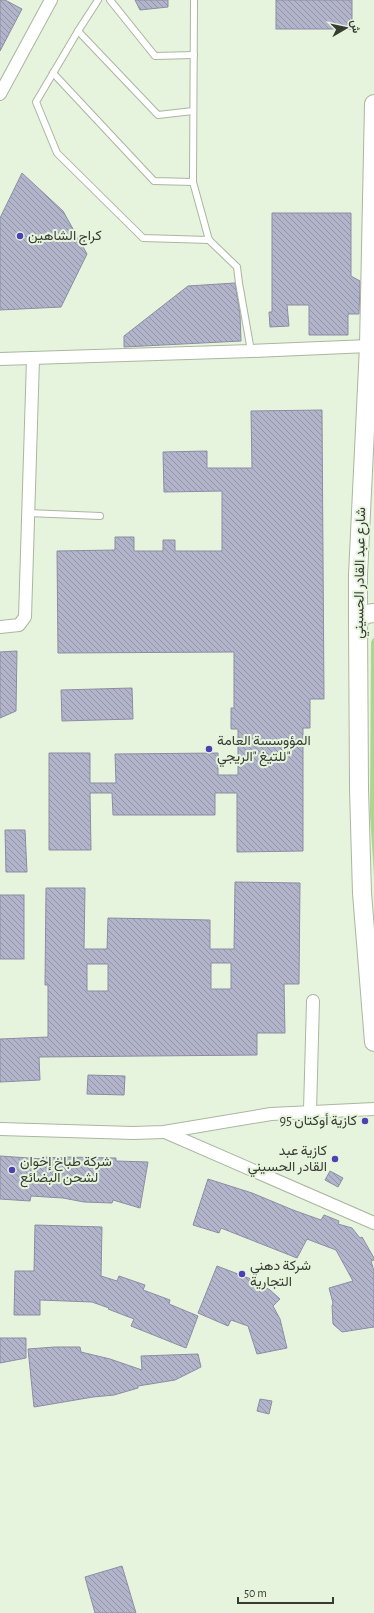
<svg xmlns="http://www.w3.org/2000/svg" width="374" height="1613" font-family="'Alegreya Sans',Vazirmatn,sans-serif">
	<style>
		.grass { fill: #afd391 }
		.building { fill: url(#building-back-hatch); stroke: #8c8da3; fill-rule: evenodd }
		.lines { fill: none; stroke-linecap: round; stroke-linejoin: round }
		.service-casing { stroke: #aab6a1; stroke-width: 8 }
		.minor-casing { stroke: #aab6a1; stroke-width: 14 }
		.primary-casing { stroke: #aab6a1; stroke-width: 20 }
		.service { stroke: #fff; stroke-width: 6 }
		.minor { stroke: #fff; stroke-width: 12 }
		.primary { stroke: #fff; stroke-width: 18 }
		.poi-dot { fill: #4d40b7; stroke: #e7f4dd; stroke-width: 1.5 }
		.labels { text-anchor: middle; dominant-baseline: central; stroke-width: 4; stroke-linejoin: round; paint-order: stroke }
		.poi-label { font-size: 14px; fill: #373c33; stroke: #e7f4dd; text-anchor: start }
		.street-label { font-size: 14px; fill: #373c33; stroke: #e7f4dd }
	</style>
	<defs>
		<pattern id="building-back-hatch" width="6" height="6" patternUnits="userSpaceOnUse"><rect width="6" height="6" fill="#b2b4cb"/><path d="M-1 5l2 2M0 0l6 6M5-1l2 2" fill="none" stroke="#9294a5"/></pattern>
	</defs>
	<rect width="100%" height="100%" fill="#e7f4dd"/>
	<polygon class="grass" points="373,638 374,639 374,876 370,814 371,642"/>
	<g class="building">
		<polygon points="0,0 5,0 22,9 0,51"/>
		<polygon points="135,0 168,0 168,7 140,10"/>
		<rect x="276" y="0" width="76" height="29"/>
		<polygon points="22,173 63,211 87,254 61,307 0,310 0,218"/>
		<polygon points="272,213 351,213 351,276 360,281 360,287 359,314 348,314 348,335 309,335 309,305 287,305 289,326 270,327 269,312 272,312"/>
		<polygon points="235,283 240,314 241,341 124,347 124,336 188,286"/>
		<polygon points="322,410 324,699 310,699 310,728 303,728 303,851 237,852 237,793 215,793 215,815 113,815 112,793 90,793 91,850 49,850 49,753 90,753 90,783 116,783 115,754 218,753 218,775 238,775 238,729 231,729 231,708 234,708 234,652 58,653 57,551 115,550 115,537 134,537 134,551 163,551 163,540 175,540 175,551 222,551 222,491 164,492 163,452 207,451 207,468 252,468 251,411"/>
		<polygon points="17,651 16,711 0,718 0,652"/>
		<polygon points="132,688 133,719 62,721 61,690"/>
		<polygon points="5,830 25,830 27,872 6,872"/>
		<path d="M235,882L300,883L299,984H284L285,1033H257V1055L39,1057L40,1080L0,1082V1039L48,1037V985H45L46,888H85L84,949H107L108,918L210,920V949H234ZM211,963H231V989H211ZM87,964H108V991H87Z"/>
		<rect x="0" y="895" width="24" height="64"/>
		<polygon points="88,1075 125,1076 124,1095 87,1094"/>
		<polygon points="0,1156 43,1159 43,1157 66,1158 66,1157 116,1158 116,1161 148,1162 140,1208 113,1200 112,1203 84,1202 63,1198 31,1196 30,1201 0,1199"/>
		<polygon points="330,1171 343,1178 338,1187 325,1180"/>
		<polygon points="208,1179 252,1193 293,1210 321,1220 324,1215 339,1221 338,1224 352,1228 360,1238 362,1237 374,1258 374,1260 371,1261 374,1271 374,1327 342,1332 333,1324 332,1306 333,1303 329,1288 353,1281 336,1250 307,1239 297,1258 221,1228 219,1233 193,1225"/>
		<polygon points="35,1225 102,1227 101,1276 117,1281 119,1276 145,1285 143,1290 170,1300 169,1304 198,1316 186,1348 131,1326 134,1319 108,1309 109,1308 92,1302 40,1300 40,1315 14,1315 15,1271 34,1271"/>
		<polygon points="217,1266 251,1279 270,1290 280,1299 273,1306 280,1319 287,1348 257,1354 248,1326 231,1320 228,1326 198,1313"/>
		<polygon points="0,1338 26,1338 26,1358 0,1363"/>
		<polygon points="55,1347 80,1347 81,1352 110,1359 142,1370 141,1356 198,1354 201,1367 175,1380 138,1386 138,1388 114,1395 93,1397 34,1407 28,1349"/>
		<polygon points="260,1399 272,1401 269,1414 257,1411"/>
		<polygon points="122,1566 136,1613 95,1613 85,1577"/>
	</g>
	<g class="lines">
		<g class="service-casing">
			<g id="service">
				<polyline points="98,0 78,31 36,102 57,153 143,238 209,240"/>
				<polyline points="110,0 155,56 194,55"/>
				<polyline points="194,0 193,182 209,240 237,267 239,283 251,351"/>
				<polyline points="78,31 158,115 193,111"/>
				<polyline points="53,73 154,181 193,182"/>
				<polyline points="28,513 100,516"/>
			</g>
		</g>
		<g class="minor-casing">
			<g id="minor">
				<polyline points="0,94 51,0"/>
				<polyline points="0,359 251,351 369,346"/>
				<polyline points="0,627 19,625 25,617 33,359"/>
				<polyline points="310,1111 313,1001"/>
				<polyline points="0,1129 133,1133 164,1132 271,1114 374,1109"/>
				<polyline points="165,1132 374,1223"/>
			</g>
		</g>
		<g class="primary-casing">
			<g id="primary">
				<polyline points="374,104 369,346 358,575 358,619 359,789 362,893 374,1042"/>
				<polyline points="358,619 367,614 374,613"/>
			</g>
		</g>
		<use href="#service" class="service"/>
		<use href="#minor" class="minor"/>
		<use href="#primary" class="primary"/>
	</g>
	<g class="poi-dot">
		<circle cx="20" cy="236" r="4"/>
		<circle cx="209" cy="749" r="4"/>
		<circle cx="365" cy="1121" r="4"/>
		<circle cx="335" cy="1159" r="4"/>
		<circle cx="12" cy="1170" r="4"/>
		<circle cx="242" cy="1274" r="4"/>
	</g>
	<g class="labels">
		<g class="poi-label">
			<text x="28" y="236">كراج الشاهين</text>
			<text x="217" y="741">المؤوسسة العامة<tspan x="217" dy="16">للتيغ "الريجي"</tspan></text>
			<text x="357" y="1121" text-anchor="end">كازية أوكتان 95</text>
			<text x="327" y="1151" text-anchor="end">كازية عبد<tspan x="327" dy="16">القادر الحسيني</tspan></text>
			<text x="20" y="1162">شركة طباخ إخوان<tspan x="20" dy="16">لشحن البضائع</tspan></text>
			<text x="250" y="1266">شركة دهني<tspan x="250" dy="16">التجارية</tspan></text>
		</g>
		<g class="street-label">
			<text transform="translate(360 573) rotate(-89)">شارع عبد القادر الحسيني</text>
		</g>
	</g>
	<g transform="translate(346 28) rotate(81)" stroke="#e7f4dd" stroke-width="3" paint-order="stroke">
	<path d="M0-3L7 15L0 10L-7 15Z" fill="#373c33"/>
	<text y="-6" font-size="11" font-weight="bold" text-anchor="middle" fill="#373c33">ش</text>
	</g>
	<path d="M238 1597v6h95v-6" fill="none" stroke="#373c33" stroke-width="2"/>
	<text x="244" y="1597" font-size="12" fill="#373c33" stroke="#e7f4dd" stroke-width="3" paint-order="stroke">50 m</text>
</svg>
